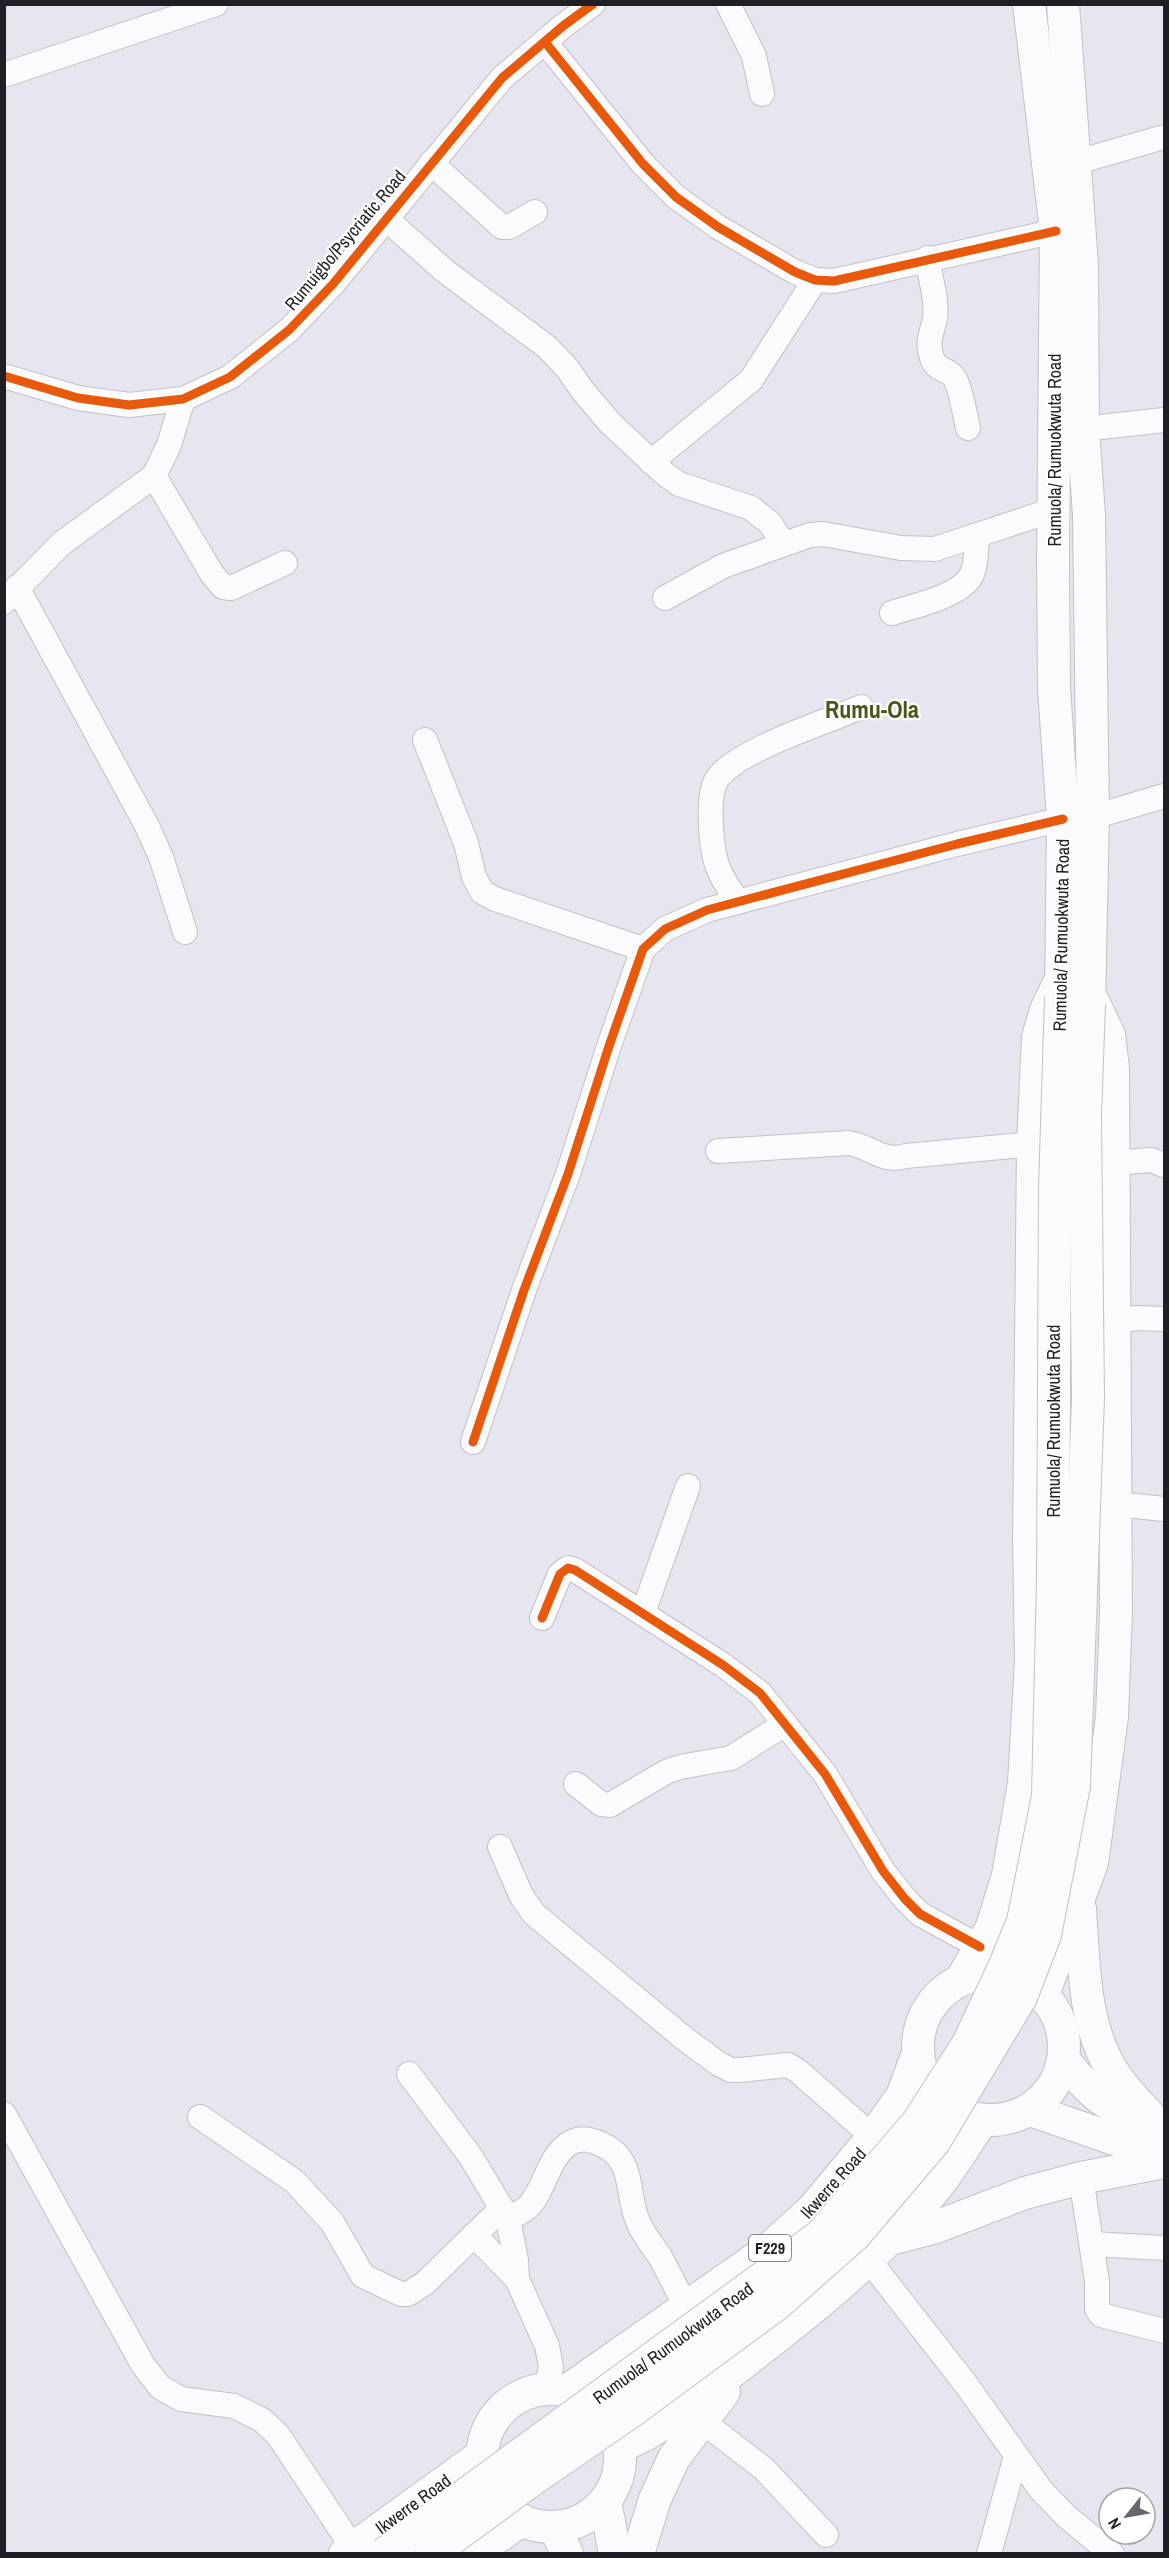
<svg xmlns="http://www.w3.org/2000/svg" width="1169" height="2558" font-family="'Archivo Narrow',sans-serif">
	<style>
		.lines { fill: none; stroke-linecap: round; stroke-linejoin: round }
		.minor-casing { stroke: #c2c0c8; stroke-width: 26 }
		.major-casing { stroke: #c2c0c8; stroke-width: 34 }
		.minor { stroke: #fbfbfd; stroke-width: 24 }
		.major { stroke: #fbfbfd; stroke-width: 32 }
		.major-bridge-casing { stroke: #c2c0c8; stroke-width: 34; stroke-linecap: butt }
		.major-bridge { stroke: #fbfbfd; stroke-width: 32 }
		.cycleway-casing { stroke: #fff; stroke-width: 13 }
		.cycleway { stroke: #e8590c; stroke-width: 9 }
		.labels { text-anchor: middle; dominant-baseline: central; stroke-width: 4.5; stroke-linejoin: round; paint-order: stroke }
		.shield { fill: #fff; stroke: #636267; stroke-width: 1.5 }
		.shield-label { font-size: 16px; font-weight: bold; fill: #201f26 }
		.street-label { font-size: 18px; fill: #201f26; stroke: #fff }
		.district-label { font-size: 24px; font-weight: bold; fill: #4f5419; stroke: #fff }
	</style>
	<rect width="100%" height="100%" fill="#e7e5f0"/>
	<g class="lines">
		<g class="minor-casing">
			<g id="minor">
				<polyline points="728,4 754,56 762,94"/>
				<polyline points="545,42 643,164 676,197 718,227 795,272 815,280 834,281 1056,231"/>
				<polyline points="4,75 216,4"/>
				<polyline points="1077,162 1164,137"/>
				<polyline points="431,163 502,227 509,227 535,212"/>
				<polyline points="385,218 445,271 547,347 567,368 583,391 610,423 665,474 679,484 751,508 770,523 783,543"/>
				<path d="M928,258C929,277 938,299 935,318C932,333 926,342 932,358C936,370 944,368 952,375C960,382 965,416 968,428"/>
				<polyline points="4,376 78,398 129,405 183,399 230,377 289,330 333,284 502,78 563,26 593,4"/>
				<polyline points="1083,429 1164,420"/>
				<polyline points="651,462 751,380 815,280"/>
				<polyline points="154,476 212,574 223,587 231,588 285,563"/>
				<polyline points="17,587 146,824 161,857 185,932"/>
				<polyline points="665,598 723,566 810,535 823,534 901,548 935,549 1053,510"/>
				<polyline points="4,602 62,543 154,476 169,445 183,399"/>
				<path d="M892,613C914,606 962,596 972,574C977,563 976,547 977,536"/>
				<polyline points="425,740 466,843 474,877 482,892 495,899 643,949"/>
				<polyline points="1093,817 1164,796"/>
				<path d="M738,902C732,892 723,881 719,870C711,852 706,796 717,779C737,750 826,722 861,707"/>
				<path d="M718,1151L849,1143C873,1147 881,1163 906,1156L1033,1144"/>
				<polyline points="1114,1163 1151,1160 1164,1165"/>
				<polyline points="1115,1321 1137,1318 1164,1319"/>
				<polyline points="473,1442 524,1290 568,1174 609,1046 643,949 665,929 707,910 957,844 1063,819"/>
				<polyline points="1116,1504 1164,1509"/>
				<polyline points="643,1613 688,1486"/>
				<polyline points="542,1618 560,1574 568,1568 575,1570 723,1665 760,1693 825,1774 883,1871 905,1899 920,1914 980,1947"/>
				<polyline points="576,1784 601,1804 610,1805 666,1772 680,1767 731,1758 785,1724"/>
				<polyline points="500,1847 522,1897 534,1914 685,2039 719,2064 731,2070 739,2070 788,2065 798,2071 873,2137"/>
				<polyline points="409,2074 471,2157 508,2219 516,2260 517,2279 547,2346 551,2367 546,2389"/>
				<polyline points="4,2114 143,2365 160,2387 181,2399 234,2406 262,2420 278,2435 353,2548"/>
				<polyline points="200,2117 294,2181 332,2222 363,2276 401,2294 408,2294 425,2283 502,2208"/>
				<polyline points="1081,2178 1097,2281 1097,2309 1101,2315 1164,2331"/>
				<path d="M508,2219C515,2215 522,2212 528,2207C545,2190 547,2160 567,2145C575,2139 584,2138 593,2141C639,2155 624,2194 639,2224C644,2235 652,2245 659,2255C669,2273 678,2291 687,2309"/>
				<polyline points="474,2235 517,2279"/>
				<polyline points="1092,2244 1164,2248"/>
				<polyline points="868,2259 965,2383 1041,2490 1066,2516 1112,2554"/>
				<polyline points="702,2421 764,2469 826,2535"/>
				<polyline points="989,2554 1016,2456"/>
			</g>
		</g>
		<g class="major-casing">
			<g id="major">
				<polyline points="1029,4 1056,231 1053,562 1054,688 1063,819 1061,997"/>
				<polyline points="1063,4 1082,264 1083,429 1089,515 1093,817 1089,1004"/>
				<path d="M1080,1909C1084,1964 1083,2024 1113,2072C1124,2090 1141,2106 1155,2122"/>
				<circle cx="991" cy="2047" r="73"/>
				<polyline points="961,1980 992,1927 1008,1875 1024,1783 1031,1661 1029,1539 1033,1144 1038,1037 1046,1010 1061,979"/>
				<polyline points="1043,1995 1092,1863 1112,1717 1116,1613 1113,1068 1109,1035 1089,993"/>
				<path d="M1064,2060C1093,2097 1106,2107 1152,2121"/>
				<polyline points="1030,2110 1114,2139 1164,2151"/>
				<polyline points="890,2239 933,2228 1025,2193 1081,2178 1164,2162"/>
				<circle cx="551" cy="2458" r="69"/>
				<polyline points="568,2390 768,2250 813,2209 873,2137 902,2096 918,2053"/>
				<path d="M619,2447L643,2436L669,2420C759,2350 854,2284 929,2196C949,2174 964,2146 982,2121"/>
				<polyline points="605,2501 615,2554"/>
				<polyline points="555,2527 567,2554"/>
				<polyline points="345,2554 482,2455"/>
				<polyline points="473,2554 522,2520"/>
				<polyline points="638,2554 655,2499 674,2458 724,2392"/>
			</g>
		</g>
		<use href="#minor" class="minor"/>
		<use href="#major" class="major"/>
		<g class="major-bridge-casing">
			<g id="major-bridge">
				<polyline points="384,2554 820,2236 918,2122 968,2044 1006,1963 1023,1921 1048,1796 1053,1578 1055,1188 1061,997"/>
				<polyline points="431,2554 526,2484 629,2413 777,2304 855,2235 934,2142 1021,1997 1045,1935 1074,1786 1088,1398 1085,1116 1089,1004"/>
			</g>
		</g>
		<use href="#major-bridge" class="major-bridge"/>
		<g class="cycleway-casing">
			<g id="cycleway">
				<polyline points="545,42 643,164 676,197 718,227 795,272 815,280 834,281 1056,231"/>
				<polyline points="4,376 78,398 129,405 183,399 230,377 289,330 333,284 502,78 563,26 593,4"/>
				<polyline points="473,1442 524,1290 568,1174 609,1046 643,949 665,929 707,910 957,844 1063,819"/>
				<polyline points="542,1618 560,1574 568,1568 575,1570 723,1665 760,1693 825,1774 883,1871 905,1899 920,1914 980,1947"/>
			</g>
		</g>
		<use href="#cycleway" class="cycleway"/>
	</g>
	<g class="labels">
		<rect class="shield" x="749" y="2235" width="42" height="26" rx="4.5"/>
		<g class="shield-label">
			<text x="770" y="2248">F229</text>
		</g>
		<g class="street-label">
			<text transform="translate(345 240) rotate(-50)">Rumuigbo/Psycriatic Road</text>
			<text transform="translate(1054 450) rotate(-90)">Rumuola/ Rumuokwuta Road</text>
			<text transform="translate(1061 935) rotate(-89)">Rumuola/ Rumuokwuta Road</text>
			<text transform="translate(1053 1421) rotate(-90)">Rumuola/ Rumuokwuta Road</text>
			<text transform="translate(833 2183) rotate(-48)">Ikwerre Road</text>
			<text transform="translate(673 2343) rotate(-36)">Rumuola/ Rumuokwuta Road</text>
			<text transform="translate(413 2504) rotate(-36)">Ikwerre Road</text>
		</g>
		<g class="district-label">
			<text x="872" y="709">Rumu-Ola</text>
		</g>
	</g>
	<rect width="1169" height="2558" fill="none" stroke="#201f26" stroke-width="12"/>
	<g transform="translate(1127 2516) rotate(239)"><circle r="28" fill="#ffffff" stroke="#a6a5a8" stroke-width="1.5"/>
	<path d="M0-4.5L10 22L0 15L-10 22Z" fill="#66646d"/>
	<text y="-9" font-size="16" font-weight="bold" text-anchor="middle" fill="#201f26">N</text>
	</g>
</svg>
